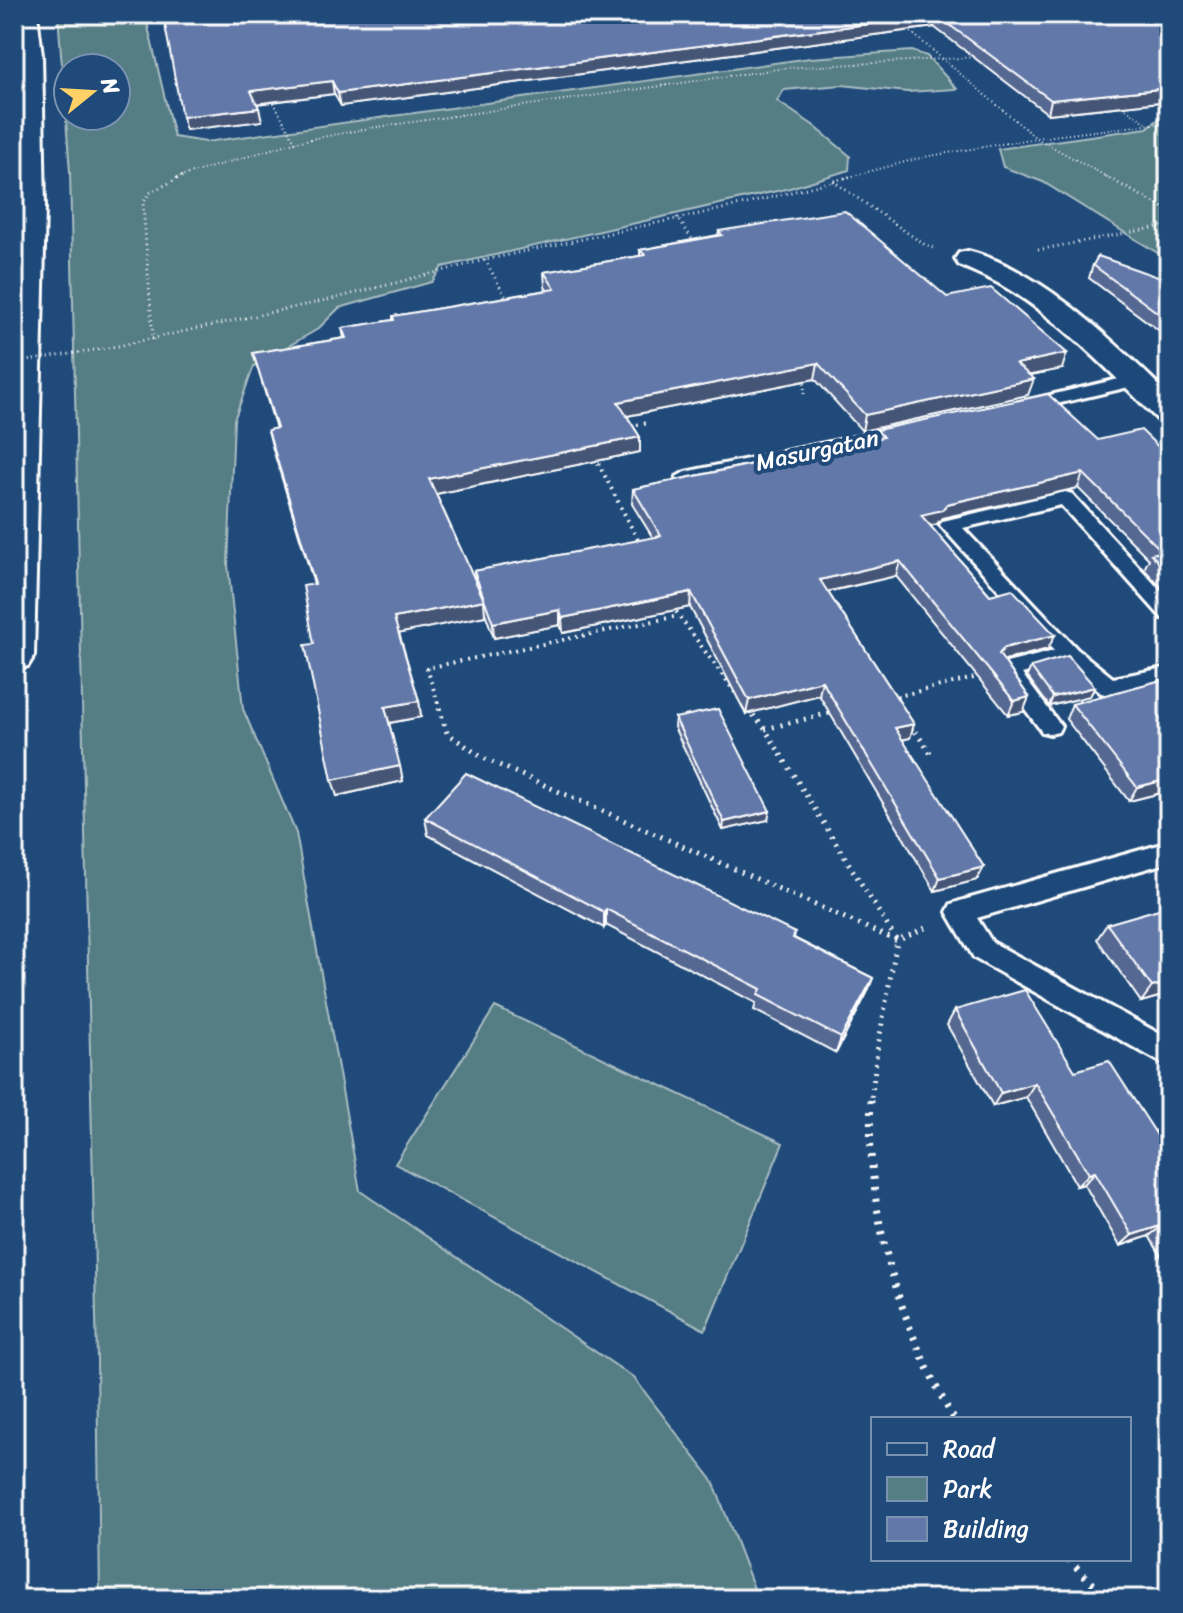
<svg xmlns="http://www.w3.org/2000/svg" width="1183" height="1613" font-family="Sriracha,sans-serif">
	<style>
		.green { fill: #557d84; stroke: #aabec2; stroke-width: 2; fill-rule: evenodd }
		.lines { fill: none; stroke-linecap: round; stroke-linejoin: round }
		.service-casing { stroke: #fff; stroke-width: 6 }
		.minor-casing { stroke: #fff; stroke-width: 6 }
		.tertiary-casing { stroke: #fff; stroke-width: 6 }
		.path-far4 { stroke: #fff; stroke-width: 2; stroke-dasharray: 1 3; stroke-linecap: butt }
		.path-far3 { stroke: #fff; stroke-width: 3; stroke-dasharray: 1 4; stroke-linecap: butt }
		.path-far2 { stroke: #fff; stroke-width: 4; stroke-dasharray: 2 5; stroke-linecap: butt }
		.path-far1 { stroke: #fff; stroke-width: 5; stroke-dasharray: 2 6; stroke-linecap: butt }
		.path { stroke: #fff; stroke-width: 7; stroke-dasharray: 3 8; stroke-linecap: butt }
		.service { fill: #1f4a7a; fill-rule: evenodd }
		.minor { fill: #1f4a7a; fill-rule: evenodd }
		.tertiary { fill: #1f4a7a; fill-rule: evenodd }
		.path-bridge { stroke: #fff; stroke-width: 3; stroke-dasharray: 1 4; stroke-linecap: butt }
		.wall { fill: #546791; stroke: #fff; stroke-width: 2 }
		.shaded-wall { fill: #455476; stroke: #fff; stroke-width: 2 }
		.building { fill: #6278a9; stroke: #fff; stroke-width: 2 }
		.labels { text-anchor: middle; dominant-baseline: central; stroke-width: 8; stroke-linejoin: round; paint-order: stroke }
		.far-street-label { font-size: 24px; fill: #fff; stroke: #1f4a7a }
	</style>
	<rect width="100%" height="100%" fill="#1f4a7a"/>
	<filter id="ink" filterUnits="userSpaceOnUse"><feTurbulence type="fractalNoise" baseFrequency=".0125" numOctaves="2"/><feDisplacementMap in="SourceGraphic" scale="16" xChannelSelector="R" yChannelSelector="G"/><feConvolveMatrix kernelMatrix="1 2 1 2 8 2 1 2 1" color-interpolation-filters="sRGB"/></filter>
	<g filter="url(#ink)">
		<g class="green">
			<path d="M58,14H145L174,137L206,142L810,58L912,51L927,56L957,89L907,92L842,85L784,90L777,101L813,125L850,156L849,170L790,188L442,267L432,282L339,308L318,329L254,366L234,420L228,565L243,709L296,833L360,1191L634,1378L713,1481L758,1599H100L97,1360L70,172ZM68,68H116V116H68Z"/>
			<polygon points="1169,117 1169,260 1043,182 1003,167 998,149 1147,128 1160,118"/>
			<polygon points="495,1007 783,1143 705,1330 395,1164"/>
		</g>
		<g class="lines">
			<g class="service-casing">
				<g id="service">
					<polygon points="1136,375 1142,376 1144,380 1142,384 1022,412 1013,407 1016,403"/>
					<polygon points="907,426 916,431 913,435 685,482 676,477 685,472"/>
					<polygon points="1065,492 1072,494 1169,600 1169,620 1162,618 1061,505 963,528 1077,649 1113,678 1169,667 1169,683 1109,695 1101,693 1065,662 1022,674 1061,726 1058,732 1050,734 1042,732 996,670 999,665 1054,651 940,525 943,521"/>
					<polygon points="1169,842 1169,862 977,918 992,942 1169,1039 1169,1067 974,958 947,912 951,904 960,901"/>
				</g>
			</g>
			<g class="minor-casing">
				<path id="minor" d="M968,251C1043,270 1115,343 1169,395V422L1158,420C1110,371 1058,317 998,283C985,276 972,271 959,265L955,259L959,253Z"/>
			</g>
			<g class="tertiary-casing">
				<polygon id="tertiary" points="19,14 37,14 42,55 45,207 34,656 28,666 14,670 14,305 22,55"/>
			</g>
			<g class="path-far4">
				<polyline points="905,27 1036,138 1169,122"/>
				<polyline points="272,99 295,142 371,128 785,68 978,57"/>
				<polyline points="1119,104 1147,123"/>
				<polyline points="176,178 295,142"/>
				<polyline points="845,178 924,157 1036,138 1109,178"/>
			</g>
			<g class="path-far3">
				<polyline points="1105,176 1169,211"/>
				<polyline points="833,181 925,245 935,248"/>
				<polyline points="677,217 695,243"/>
				<polyline points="1038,250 1169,225"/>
				<polyline points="485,260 508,301"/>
				<polyline points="153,340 143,204 149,193 183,176"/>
				<polyline points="113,347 332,299 485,260 750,203 852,176"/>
				<polyline points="804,394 805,378"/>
			</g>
			<g class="path-far2">
				<polyline points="630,426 649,423"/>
				<polyline points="595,457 640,544"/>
				<polyline points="672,606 739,698"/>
				<polyline points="890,698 974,678"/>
				<polyline points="440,710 427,668 678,616"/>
			</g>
			<g class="path-far1">
				<polyline points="439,708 447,733 483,758 897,941 925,928"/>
				<polyline points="748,709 765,729 897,941 877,1051 871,1102"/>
				<polyline points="911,725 931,754"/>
				<polyline points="765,729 834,712"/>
			</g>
			<g class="path">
				<path d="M871,1100C865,1210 899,1325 954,1419"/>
				<polyline points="1068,1559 1108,1599"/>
			</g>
			<use href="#service" class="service"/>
			<use href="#minor" class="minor"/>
			<use href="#tertiary" class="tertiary"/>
			<polyline class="path-bridge" points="14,363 113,347"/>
		</g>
		<g class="wall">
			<polygon points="163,14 1169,14 1169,101 1048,114 934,27 341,106 334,94 257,104 262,121 186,130"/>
			<polygon points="719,231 947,297 1062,369 1029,375 1028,395 862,431 815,379 627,416 640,437 640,452 436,494 476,583 474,571 653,538 632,504 633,489 875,438 877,430 1098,440 1169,457 1169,596 1144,569 1149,559 1078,488 942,518 937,524 930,526 990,595 1048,649 1004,661 1029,697 1023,712 1008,715 896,576 828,592 914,724 910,738 902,740 984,867 977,880 935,891 819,695 746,714 690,607 563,633 560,625 494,638 484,610 485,616 399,633 419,701 421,717 389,723 403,781 337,796 314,644 314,584 272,446 268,430 276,429 253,353 344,338 342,328 393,320 393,316 547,290 545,287 544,272 640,256 640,250 718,235"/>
			<polygon points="1093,265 1169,281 1169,338 1089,278"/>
			<polygon points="1031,667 1095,687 1090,696 1049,706 1027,676"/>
			<polygon points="1169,678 1169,791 1129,801 1066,719 1072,704"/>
			<polygon points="675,718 768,820 723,830 674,727"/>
			<polygon points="425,818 795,933 794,938 873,978 867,993 836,1053 754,1010 756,1003 606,925 604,928 428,835"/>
			<polygon points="1169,906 1169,994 1141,1002 1097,939 1107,924"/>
			<polygon points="955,1010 1075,1071 1166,1149 1169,1148 1169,1269 1149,1236 1120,1246 1084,1184 1077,1186 1026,1097 993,1106 947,1025"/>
		</g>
		<g class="shaded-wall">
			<polygon points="936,15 934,27 341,106 338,93"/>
			<polygon points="332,81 334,94 254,104 251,91"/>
			<polygon points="1169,88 1169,101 1048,114 1051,100"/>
			<polygon points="259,108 262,121 186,130 182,117"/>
			<polygon points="1067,353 1062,369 1011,379 1016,364"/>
			<polygon points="818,363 815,379 617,418 618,402"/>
			<polygon points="1034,379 1028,395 862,431 865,415"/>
			<polygon points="640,437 640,452 431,495 429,479"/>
			<polygon points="1083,473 1078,488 942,518 937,524 917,530 921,515 947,504"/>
			<polygon points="900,561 896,576 817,594 820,580"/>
			<polygon points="691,592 690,607 563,633 562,618"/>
			<polygon points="484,600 485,616 397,634 394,618"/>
			<polygon points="560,610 560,625 494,638 493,623"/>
			<polygon points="1055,635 1048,649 998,662 999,654 1004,648"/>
			<polygon points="822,681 819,695 746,714 749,700"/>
			<polygon points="1095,687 1090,696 1049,706 1053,697"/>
			<polygon points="1029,697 1023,712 1008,715 1014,701"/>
			<polygon points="419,701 421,717 389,723 385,707"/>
			<polygon points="914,724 910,738 890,742 895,728"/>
			<polygon points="400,766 403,781 337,796 332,780"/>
			<polygon points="1169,779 1169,791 1129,801 1137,787"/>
			<polygon points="770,811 768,820 723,830 724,822"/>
			<polygon points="984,867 977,880 935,891 940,878"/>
			<polygon points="606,909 606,925 604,928 604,912"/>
			<polygon points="873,978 867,993 836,1053 841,1038"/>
			<polygon points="1169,982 1169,994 1141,1002 1152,987"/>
			<polygon points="1035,1083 1026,1097 993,1106 1001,1093"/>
			<polygon points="1095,1172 1084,1184 1077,1186 1089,1174"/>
			<polygon points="1163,1225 1149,1236 1120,1246 1132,1235"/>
		</g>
		<g class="building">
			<polygon points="163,14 1169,14 1169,88 1051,100 936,15 338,93 332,81 251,91 259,108 182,117"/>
			<polygon points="845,211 947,297 991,288 1067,353 1016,364 1034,379 865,415 818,363 618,402 640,437 429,479 484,600 394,618 419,701 385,707 400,766 332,780 305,645 314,644 303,586 315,584 268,430 277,428 253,353 346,338 342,328 394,320 393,316 555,289 544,272 645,255 640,250 722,235 719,231"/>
			<polygon points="1098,256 1169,281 1169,321 1093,265"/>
			<polygon points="1048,394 1098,440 1141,430 1169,457 1169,573 1151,554 1161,552 1158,547 1083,473 947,504 942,510 921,515 990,595 1012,589 1055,635 1004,648 999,654 1029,697 1014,701 900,561 820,580 914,724 895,728 984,867 940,878 822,681 749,700 691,592 562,618 560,610 493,623 474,571 661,536 633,489 883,437 877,430"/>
			<polygon points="1068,656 1095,687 1053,697 1031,667"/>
			<polygon points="1169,678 1169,779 1137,787 1072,704"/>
			<polygon points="718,709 770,811 724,822 675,718"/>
			<polygon points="466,773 795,933 793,938 873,978 841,1038 758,995 761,989 606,909 604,912 425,818"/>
			<polygon points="1169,906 1169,982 1152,987 1107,924"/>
			<polygon points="1025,990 1075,1071 1109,1061 1166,1149 1169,1148 1169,1235 1163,1225 1132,1235 1095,1172 1089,1174 1035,1083 1001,1093 955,1010"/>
		</g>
	</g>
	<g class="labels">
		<g class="far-street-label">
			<text transform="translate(817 450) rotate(-12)">Masurgatan</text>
		</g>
	</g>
	<rect width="1183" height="1613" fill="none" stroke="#1f4a7a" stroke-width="48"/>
	<rect x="24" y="24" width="1135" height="1565" fill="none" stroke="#fff" stroke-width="3" filter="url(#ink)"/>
	<rect x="871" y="1417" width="260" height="144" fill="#1f4a7a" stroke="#7992af" stroke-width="2"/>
	<rect x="887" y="1443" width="40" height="12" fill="#1f4a7a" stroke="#7992af" stroke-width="2"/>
	<text x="943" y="1457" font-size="24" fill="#ffffff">Road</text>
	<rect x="887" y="1477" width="40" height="24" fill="#557d84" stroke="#7992af" stroke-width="2"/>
	<text x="943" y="1497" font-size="24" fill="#ffffff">Park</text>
	<rect x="887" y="1517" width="40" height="24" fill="#6278a9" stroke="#7992af" stroke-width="2"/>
	<text x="943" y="1537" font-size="24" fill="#ffffff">Building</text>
	<g transform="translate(92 92) rotate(72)"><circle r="38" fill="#1f4a7a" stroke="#7992af" stroke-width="2"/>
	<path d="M0-6L14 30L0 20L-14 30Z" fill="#ffd166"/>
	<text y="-12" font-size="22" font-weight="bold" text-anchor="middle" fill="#ffffff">N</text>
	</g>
</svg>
